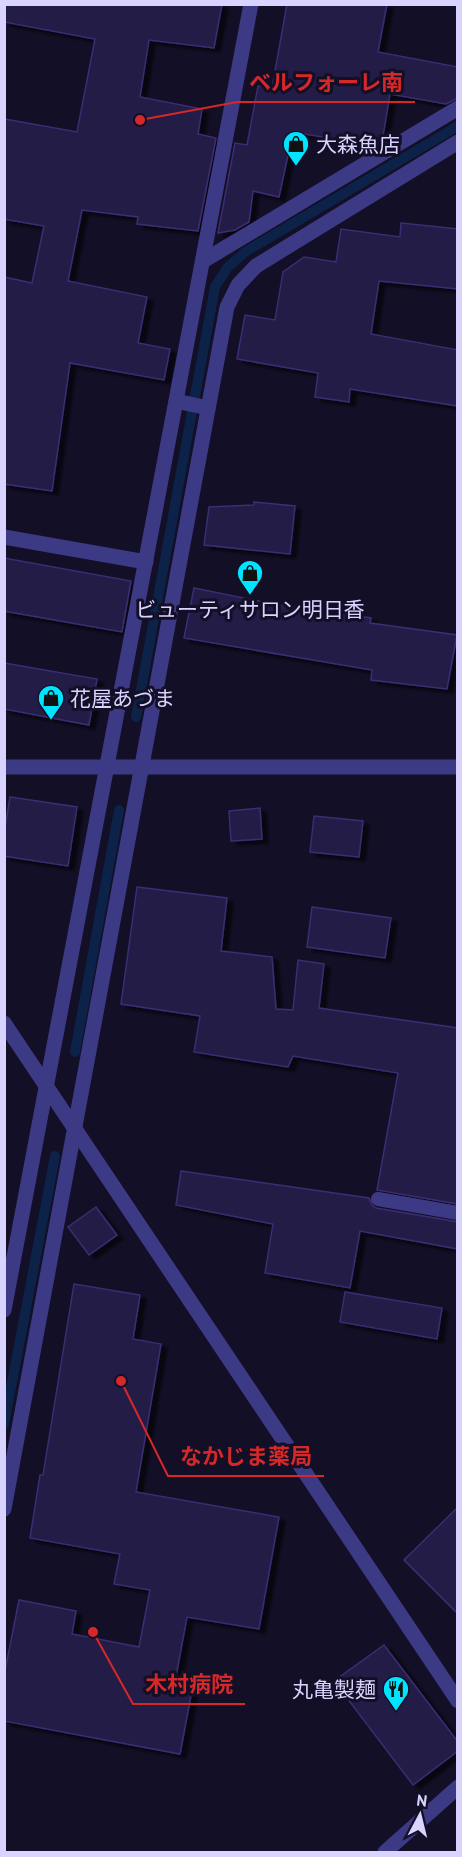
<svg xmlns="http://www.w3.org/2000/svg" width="462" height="1857" font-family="'PT Sans','Noto Sans JP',sans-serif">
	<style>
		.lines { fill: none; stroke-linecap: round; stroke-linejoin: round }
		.stream { stroke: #0c2248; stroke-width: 10 }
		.building { fill: #241b47; stroke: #3b2d73; stroke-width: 1.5; filter: url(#shadow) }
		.service { stroke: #3d3a85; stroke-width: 14 }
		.minor { stroke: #3d3a85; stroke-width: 15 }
		.tertiary { stroke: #3d3a85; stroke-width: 15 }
		.labels { text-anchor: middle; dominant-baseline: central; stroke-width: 6; stroke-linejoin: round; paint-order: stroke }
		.poi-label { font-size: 21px; fill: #d9d4ff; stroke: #130f26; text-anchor: start }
		.leader { fill: none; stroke: #d62828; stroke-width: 2 }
		.callout-dot { fill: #d62828; stroke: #130f26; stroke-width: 2 }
		.callout-label { font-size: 22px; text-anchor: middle; font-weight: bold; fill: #d62828; stroke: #130f26; stroke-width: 6; stroke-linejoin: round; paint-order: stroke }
	</style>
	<defs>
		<filter id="shadow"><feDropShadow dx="6" dy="4" stdDeviation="1.5" flood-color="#0009"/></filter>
	</defs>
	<rect width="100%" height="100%" fill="#130f26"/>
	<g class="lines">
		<g class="stream">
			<polyline points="136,717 215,287 227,268 245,252 458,126"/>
			<polyline points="75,1052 119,810"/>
			<polyline points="4,1424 55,1156"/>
		</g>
	</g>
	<g class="building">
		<polygon points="4,4 222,4 214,48 149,40 140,97 202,109 198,134 216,138 198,231 137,224 138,217 82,210 68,281 147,297 138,343 170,349 164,380 70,363 52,491 4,484 4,277 32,283 44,226 4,219 4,119 77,132 95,39 4,22"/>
		<polygon points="287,4 387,4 378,52 458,67 458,98 446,104 390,94 382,142 376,146 293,132 279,197 253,191 249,222 235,230 218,233 235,143 247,145 258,86 272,88"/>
		<polygon points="401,223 458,229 458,289 379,281 371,334 458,350 458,406 350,389 349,402 315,397 318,373 237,359 245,315 275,320 283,272 304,257 336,262 341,229 400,237"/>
		<polygon points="254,502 295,506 290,554 204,545 209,507 254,505"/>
		<polygon points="4,558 131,581 122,632 4,611"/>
		<polygon points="194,588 279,605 371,618 370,623 457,635 447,689 371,680 372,670 184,638"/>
		<polygon points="4,663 97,679 89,725 4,709"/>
		<polygon points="10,797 77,807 68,866 4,856 4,834"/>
		<polygon points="260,808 262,839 231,841 229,811"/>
		<polygon points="314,816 363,821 359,857 310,852"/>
		<polygon points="137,887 227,898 221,951 272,957 276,1009 293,1010 298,960 324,964 319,1008 458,1028 458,1204 377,1190 398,1073 293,1056 288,1067 194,1052 200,1016 121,1004"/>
		<polygon points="312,907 391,918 385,958 307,947"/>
		<polygon points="181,1171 369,1198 372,1205 376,1208 458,1222 458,1249 360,1231 350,1288 265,1273 273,1224 176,1205"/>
		<polygon points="96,1207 117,1235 89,1255 68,1227"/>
		<polygon points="74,1284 140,1295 133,1339 161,1344 136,1492 279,1517 259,1629 187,1617 174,1687 192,1690 180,1754 4,1721 4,1676 19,1600 76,1611 72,1634 139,1647 150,1590 114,1584 120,1554 30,1538 40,1475 43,1475"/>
		<polygon points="345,1292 442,1308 437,1339 340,1322"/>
		<polygon points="458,1507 458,1614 404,1560"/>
		<polygon points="384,1645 458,1742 458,1751 413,1785 334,1681"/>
	</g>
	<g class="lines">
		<polyline class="service" points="378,1199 458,1213"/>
		<g class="minor">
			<polyline points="203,261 458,108"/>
			<polyline points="176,401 208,408"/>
			<polyline points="4,537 146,562"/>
			<polyline points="4,1310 251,4"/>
			<polyline points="4,1509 227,307 238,285 256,266 458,142"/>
		</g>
		<g class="tertiary">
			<polyline points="4,767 458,767"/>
			<polyline points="4,1023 458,1701"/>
			<polyline points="385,1852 458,1787"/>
		</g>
	</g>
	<defs>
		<g id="shop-pin" transform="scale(1.35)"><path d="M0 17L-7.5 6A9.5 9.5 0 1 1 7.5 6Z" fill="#00e5ff" stroke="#130f26"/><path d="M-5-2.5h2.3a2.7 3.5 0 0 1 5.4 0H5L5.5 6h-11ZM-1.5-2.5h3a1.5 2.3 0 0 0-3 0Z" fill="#111"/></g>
		<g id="restaurant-pin" transform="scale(1.35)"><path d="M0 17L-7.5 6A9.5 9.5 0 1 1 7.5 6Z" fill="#00e5ff" stroke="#130f26"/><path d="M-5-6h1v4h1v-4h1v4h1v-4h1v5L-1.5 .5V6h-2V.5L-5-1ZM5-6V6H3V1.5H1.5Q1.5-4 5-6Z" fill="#111"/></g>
	</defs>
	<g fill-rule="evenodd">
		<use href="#shop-pin" x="296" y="144"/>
		<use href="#shop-pin" x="250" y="573"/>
		<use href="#shop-pin" x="51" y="698"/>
		<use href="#restaurant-pin" x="396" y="1689"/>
	</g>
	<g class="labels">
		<g class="poi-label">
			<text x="316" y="144">大森魚店</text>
			<text x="250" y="609" text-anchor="middle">ビューティサロン明日香</text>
			<text x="70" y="698">花屋あづま</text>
			<text x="376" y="1689" text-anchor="end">丸亀製麺</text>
		</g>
	</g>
	<path class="leader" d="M140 120L237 102H415M121 1381L168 1476H324M93 1632L133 1704H245"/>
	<g class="callout-dot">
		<circle cx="140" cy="120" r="6"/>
		<circle cx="121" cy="1381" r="6"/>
		<circle cx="93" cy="1632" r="6"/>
	</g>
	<g class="callout-label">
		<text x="326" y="90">ベルフォーレ南</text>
		<text x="246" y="1464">なかじま薬局</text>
		<text x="189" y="1692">木村病院</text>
	</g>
	<rect width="462" height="1857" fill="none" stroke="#d9d4ff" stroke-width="12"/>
	<g transform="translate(420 1815) rotate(7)" stroke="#130f26" stroke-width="4.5" paint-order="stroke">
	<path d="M0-4.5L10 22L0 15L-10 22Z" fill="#d9d4ff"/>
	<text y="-9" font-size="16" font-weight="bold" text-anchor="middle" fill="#d9d4ff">N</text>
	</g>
</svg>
